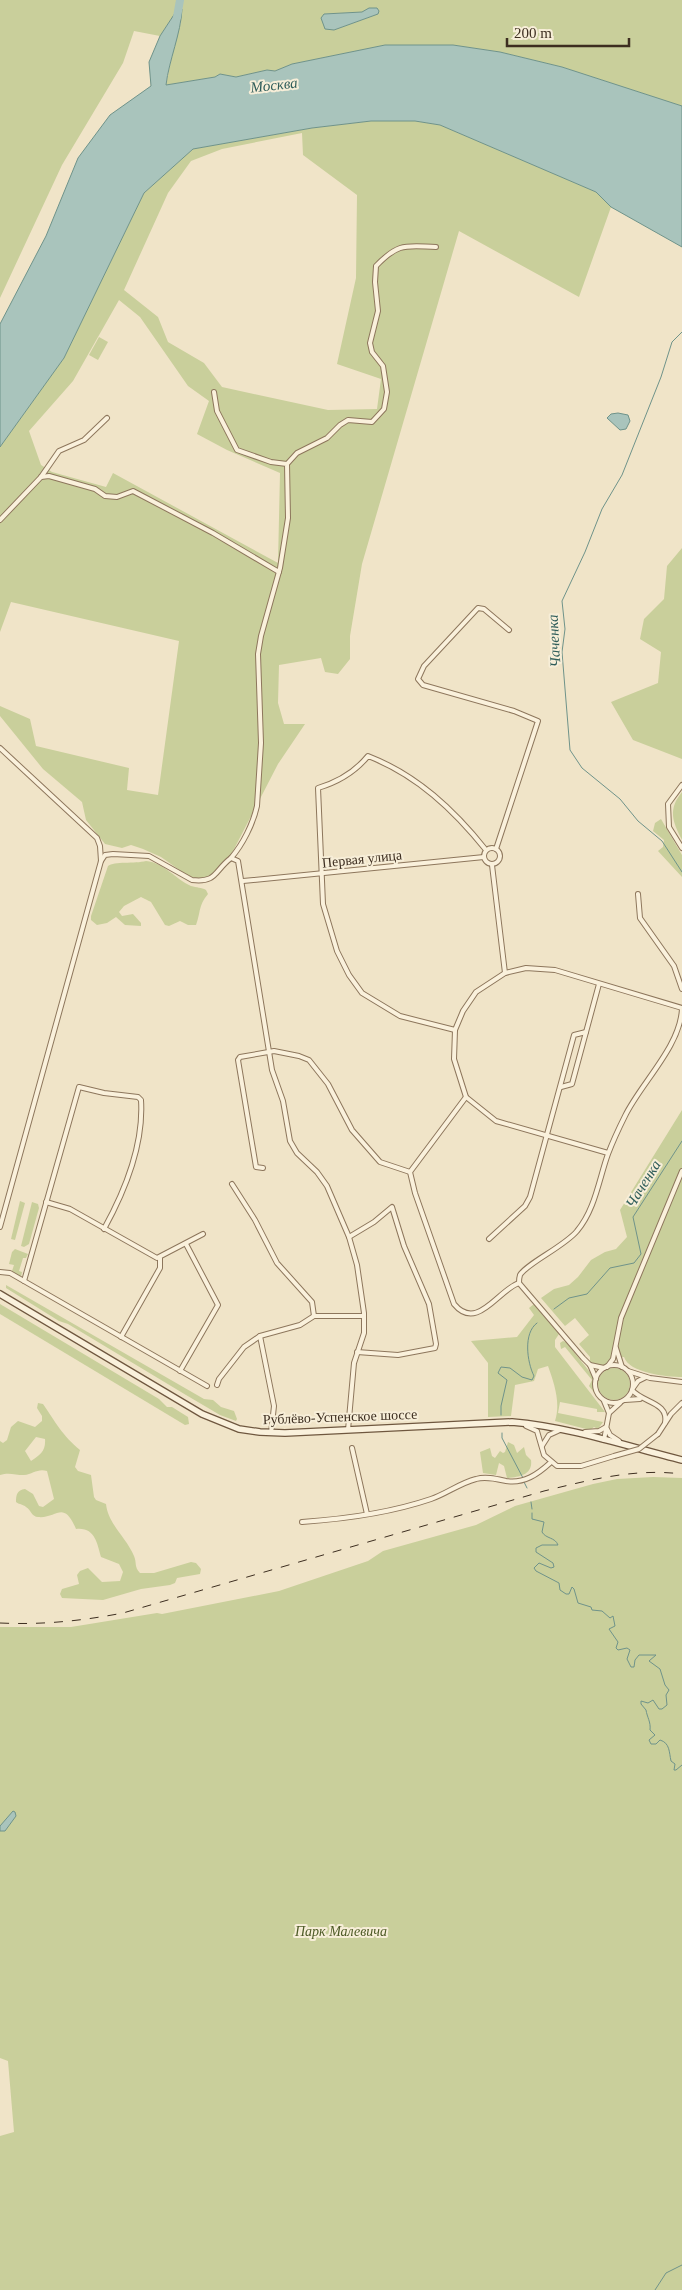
<svg xmlns="http://www.w3.org/2000/svg" width="682" height="2290" font-family="Georgia,serif">
	<style>
		.green { fill: #c9cf9b; fill-rule: evenodd }
		.water { fill: #a9c4bc; stroke: #6f938a }
		.lines { fill: none; stroke-linecap: round; stroke-linejoin: round }
		.stream { stroke: #6f938a; stroke-width: 1 }
		.river { stroke: #a9c4bc; stroke-width: 8 }
		.minor-casing { stroke: #8d765c; stroke-width: 6 }
		.secondary-casing { stroke: #6f573f; stroke-width: 8 }
		.minor { stroke: #faf1dc; stroke-width: 4 }
		.secondary { stroke: #faf1dc; stroke-width: 5.5 }
		.rail { stroke: #3d2e20; stroke-width: 1; stroke-dasharray: 9 9; stroke-linecap: butt }
		.minor-bridge-casing { stroke: #8d765c; stroke-width: 6; stroke-linecap: butt }
		.minor-bridge { stroke: #faf1dc; stroke-width: 4 }
		.labels { text-anchor: middle; dominant-baseline: central; stroke-width: 4; stroke-linejoin: round; paint-order: stroke }
		.street-label { font-size: 14px; fill: #3d2e20; stroke: #f7eed8 }
		.park-label { font-size: 14px; font-style: italic; fill: #4d5a26; stroke: #f7eed8 }
		.water-label { font-size: 15px; font-style: italic; fill: #2f5d5a; stroke: #f7eed8 }
	</style>
	<rect width="100%" height="100%" fill="#f0e4c8"/>
	<g class="green">
		<path d="M0,0H682V106L562,67L500,52L453,45H385L292,64L275,71L267,70L236,77L220,74L215,77L166,85L177,31L181,23L179,7L160,36L134,31L123,63L62,165L0,298ZM363,12L378,14L334,30L324,14Z"/>
		<path d="M371,121H415L440,125L596,192L611,207L579,297L459,231L362,564L350,636V659L338,674L325,672L321,658L279,665L278,703L284,724H305L278,764L231,855L213,873L205,878L198,879L188,876L161,857L143,849L131,845L122,848L105,844L86,820L82,802L43,769L0,716V706L30,719L36,746L129,768L127,790L158,795L179,641L11,602L0,632V447L64,358L144,193L193,149L312,128ZM302,133L303,155L357,195L356,278L337,364L381,379L377,409L328,410L222,387L204,363L168,342L158,317L124,290L168,193L191,161L222,149ZM119,300L140,317L188,386L209,401L197,434L227,450L280,473L278,563L113,473L106,487L52,472L41,465L29,431L73,381Z"/>
		<polygon points="99,337 108,342 98,360 89,355"/>
		<polygon points="682,548 682,759 633,740 611,702 658,683 661,652 640,639 644,619 664,599 667,566"/>
		<path d="M682,792V840C672,821 668,809 682,792Z"/>
		<polygon points="661,819 682,855 682,877 658,851 663,847 664,840 653,831 655,823"/>
		<path d="M146,861C165,863 175,879 191,886C197,888 201,887 206,890L208,894C198,906 201,912 196,925H188L180,921L169,926L165,925L151,902L141,897L124,906L119,912L122,916L133,914L141,923V926L125,925L116,917L107,923L97,925L91,920V916L108,866C114,861 135,864 146,861Z"/>
		<path d="M682,1110V1377C667,1377 629,1373 624,1357L612,1358L604,1367L590,1362V1357L579,1344L589,1335L575,1318L565,1326L541,1298L554,1289L569,1285L578,1277L591,1260L605,1252L616,1249L627,1237L620,1210Z"/>
		<polygon points="20,1201 25,1203 15,1240 11,1239"/>
		<polygon points="32,1202 38,1204 39,1208 29,1244 24,1247 21,1246"/>
		<polygon points="15,1249 28,1254 26,1258 23,1258 19,1271 22,1272 21,1277 12,1271 14,1265 9,1264 12,1252"/>
		<polygon points="6,1285 204,1399 213,1400 221,1407 234,1411 237,1419 236,1421 220,1415 186,1395 68,1324 59,1321 6,1288"/>
		<polygon points="0,1304 159,1399 167,1407 172,1407 188,1417 189,1424 185,1425 0,1314"/>
		<path d="M534,1304L559,1334L555,1340V1347L605,1412H597V1409L560,1402L558,1413L603,1422L598,1429L594,1427L590,1430L555,1421C561,1403 554,1383 548,1366L538,1369L534,1381L515,1385L511,1416L488,1417V1363L471,1341L517,1337L534,1315L529,1308Z"/>
		<polygon points="563,1341 566,1342 593,1376 596,1395 589,1386 592,1380 565,1347 561,1349 560,1343"/>
		<circle cx="614" cy="1384" r="16"/>
		<path d="M38,1403L43,1404C56,1423 62,1435 80,1450L75,1467L78,1471L91,1475L94,1497L96,1500L106,1504C108,1524 126,1537 134,1556C137,1563 134,1567 140,1573H154L191,1562L196,1563L201,1569L200,1574L177,1578L175,1583L170,1585L141,1589L103,1600L62,1598L60,1594L62,1589L79,1584L77,1575L80,1571L88,1568L102,1582L120,1581L123,1572L119,1564L101,1557C97,1543 95,1527 76,1529C63,1499 57,1519 38,1517C32,1517 31,1510 26,1507C23,1504 20,1505 16,1502C16,1495 17,1490 25,1489L33,1494L39,1506L43,1507L54,1499L47,1471C38,1468 33,1474 24,1475C15,1475 9,1472 0,1475V1441L3,1443L7,1440L11,1427L18,1421L35,1427L42,1421V1416L37,1408ZM36,1437L45,1439C46,1451 40,1455 31,1461L25,1451Z"/>
		<path d="M508,1442L514,1445L517,1453L524,1447L526,1455L531,1460C533,1475 519,1477 507,1478L504,1466L499,1463L496,1475L483,1473L480,1452L490,1448L492,1456L495,1458L500,1451L503,1453L505,1452Z"/>
		<polygon points="653,1477 682,1478 682,2290 0,2290 0,2136 14,2132 8,2061 0,2058 0,1627 71,1627 157,1613 162,1614 279,1591 368,1561 383,1551 476,1525 515,1506 593,1484 617,1479"/>
	</g>
	<g class="water">
		<path d="M179,7L182,9C181,33 169,60 166,85L215,77L220,74L236,77L267,70L275,71L292,64L385,45H453L500,52L562,67L682,106V247L611,207L596,192L440,125L415,121H371L312,128L193,149L144,193L64,358L0,447V324L46,236L78,158L110,115L151,86L149,62L160,36Z"/>
		<polygon points="369,8 377,8 379,11 378,14 334,30 325,29 321,18 324,14 362,12"/>
		<polygon points="618,413 628,415 630,421 626,429 620,430 607,418 611,414"/>
		<polygon points="13,1811 15,1812 16,1816 5,1831 0,1831 0,1826"/>
	</g>
	<g class="lines">
		<g class="stream">
			<polyline points="682,332 672,342 661,377 622,475 602,509 585,552 562,601 565,629 562,652 570,750 582,768 620,799 638,821 662,841 682,872"/>
			<polyline points="554,1309 569,1298 587,1294 610,1268 634,1263 641,1254 633,1217 682,1141"/>
			<path d="M501,1415V1406L507,1380L498,1373L501,1367L510,1368L522,1377L532,1380L534,1376C527,1362 523,1333 537,1323"/>
			<polyline points="502,1433 502,1438 523,1478"/>
			<polyline points="524,1482 527,1488"/>
			<polyline points="531,1502 532,1509"/>
			<path d="M532,1513V1519L544,1522L542,1532C546,1539 555,1537 558,1545H542L536,1548V1552L553,1563L554,1567L551,1568L539,1563L534,1568L536,1571L559,1583L560,1590L566,1594H569L572,1587L574,1589L578,1603L591,1607L592,1610L602,1611L610,1618L613,1616L615,1626L609,1629L618,1642L616,1648L618,1650L627,1648L630,1650L627,1659L631,1667H634L635,1660L639,1655H656L649,1661L660,1669L665,1685L669,1690L666,1695L667,1705L662,1709H659L653,1700L648,1703L641,1701V1704L646,1710C647,1717 651,1722 650,1730L655,1735L649,1740L651,1744H656L660,1740C670,1743 669,1752 671,1761L675,1764L674,1770H676L682,1765"/>
			<polyline points="655,2290 666,2273 682,2265"/>
		</g>
		<polyline class="river" points="177,17 180,0"/>
		<g class="minor-casing">
			<g id="minor">
				<path d="M214,392L217,411L237,450L271,462L287,464L288,518L280,568L261,636L258,654L261,743L257,806C253,824 243,844 231,858"/>
				<path d="M287,464L297,453L327,438L340,425L348,420L372,422L384,409L387,392L383,366L372,352L370,343L378,311L375,282L376,266C399,242 406,246 436,247"/>
				<polyline points="41,477 49,476 95,489 105,496 117,497 133,491 213,533 279,572"/>
				<polyline points="0,520 41,477 59,451 84,440 107,418"/>
				<polyline points="0,748 97,838 100,846 101,861 0,1227"/>
				<polyline points="682,785 668,804 669,827 682,848"/>
				<circle cx="492" cy="856" r="8"/>
				<polyline points="496,849 538,721 514,711 423,685 418,679 424,666 478,608 484,609 509,630"/>
				<path d="M101,861L105,855L113,854L149,856L192,880C217,883 214,871 231,858L238,861L272,1070L283,1101L290,1141L297,1153L317,1172L327,1186L349,1237L357,1265L364,1313V1333L354,1363L348,1430"/>
				<polyline points="492,865 505,973"/>
				<polyline points="243,881 484,857"/>
				<polyline points="638,894 640,918 674,966 682,989"/>
				<path d="M455,1030L400,1016L362,993L349,975L337,951L323,904L318,788C338,782 355,772 368,756C417,775 454,810 486,850"/>
				<polyline points="561,1087 572,1084 599,984"/>
				<path d="M466,1097L410,1172L415,1193L454,1304C477,1332 498,1290 519,1283"/>
				<polyline points="608,1153 496,1121 466,1097 454,1059 455,1030 463,1011 476,992 505,973 526,968 555,970 682,1008"/>
				<polyline points="263,1168 256,1167 238,1060 240,1057 274,1051 299,1056 309,1060 328,1084 352,1130 380,1162 410,1172"/>
				<polyline points="232,1184 255,1220 277,1263 312,1302 314,1316"/>
				<polyline points="46,1202 70,1209 157,1258 203,1234"/>
				<polyline points="349,1237 374,1222 392,1207 404,1246 429,1304 436,1344 435,1348 398,1355 357,1352"/>
				<polyline points="489,1239 525,1206 530,1197 574,1035 586,1032"/>
				<polyline points="0,1272 10,1273 207,1386"/>
				<path d="M24,1281L79,1087L104,1093L138,1097L141,1100C144,1145 125,1191 104,1229"/>
				<polyline points="260,1336 274,1406 271,1433"/>
				<polyline points="121,1337 160,1268 160,1258"/>
				<polyline points="616,1348 622,1367"/>
				<polyline points="590,1365 596,1379"/>
				<circle cx="614" cy="1384" r="19"/>
				<polyline points="607,1367 613,1359 621,1318 682,1171"/>
				<path d="M604,1368L590,1365L583,1358L519,1283C519,1280 519,1278 520,1275C526,1264 565,1246 577,1231C595,1210 599,1179 608,1154C613,1141 619,1128 625,1116C641,1083 680,1047 682,1009"/>
				<polyline points="180,1371 218,1305 186,1244"/>
				<polyline points="628,1371 650,1378 682,1382"/>
				<polyline points="217,1385 219,1379 237,1356 244,1347 260,1336 300,1325 314,1316 364,1316"/>
				<polyline points="633,1388 638,1381 646,1377"/>
				<path d="M632,1390C643,1403 669,1402 665,1423"/>
				<polyline points="625,1400 640,1399"/>
				<polyline points="609,1413 620,1403"/>
				<polyline points="526,1426 537,1431 544,1455 557,1466 581,1466 614,1456"/>
				<polyline points="607,1429 610,1435 619,1441"/>
				<polyline points="585,1432 599,1431 606,1427"/>
				<polyline points="658,1434 671,1414 682,1403"/>
				<polyline points="604,1440 609,1413 604,1401"/>
				<polyline points="542,1446 549,1435 560,1430"/>
				<polyline points="352,1448 367,1514"/>
				<path d="M302,1522C345,1519 390,1513 431,1499C446,1494 460,1483 476,1479C486,1476 497,1479 506,1481C524,1484 538,1474 550,1463"/>
			</g>
		</g>
		<g class="secondary-casing">
			<path id="secondary" d="M0,1294L202,1414L239,1429L260,1432L285,1433L512,1422C570,1427 626,1446 682,1460"/>
		</g>
		<use href="#minor" class="minor"/>
		<use href="#secondary" class="secondary"/>
		<path class="rail" d="M0,1623C42,1625 81,1621 123,1613L544,1491C590,1480 634,1468 682,1474"/>
		<g class="minor-bridge-casing">
			<polyline id="minor-bridge" points="614,1456 639,1449 658,1434"/>
		</g>
		<use href="#minor-bridge" class="minor-bridge"/>
	</g>
	<g class="labels">
		<g class="street-label">
			<text transform="translate(362 859) rotate(-6)">Первая улица</text>
			<text transform="translate(340 1417) rotate(-2)">Рублёво-Успенское шоссе</text>
		</g>
		<g class="park-label">
			<text x="341" y="1931">Парк Малевича</text>
		</g>
		<g class="water-label">
			<text transform="translate(274 85) rotate(-6)">Москва</text>
			<text transform="translate(554 641) rotate(-93)">Чаченка</text>
			<text transform="translate(643 1184) rotate(-58)">Чаченка</text>
		</g>
	</g>
	<path d="M507 38v8h122v-8" fill="none" stroke="#3d2e20" stroke-width="2.5"/>
	<text x="514" y="38" font-size="15" fill="#3d2e20" stroke="#f7eed8" stroke-width="4" paint-order="stroke">200 m</text>
</svg>
